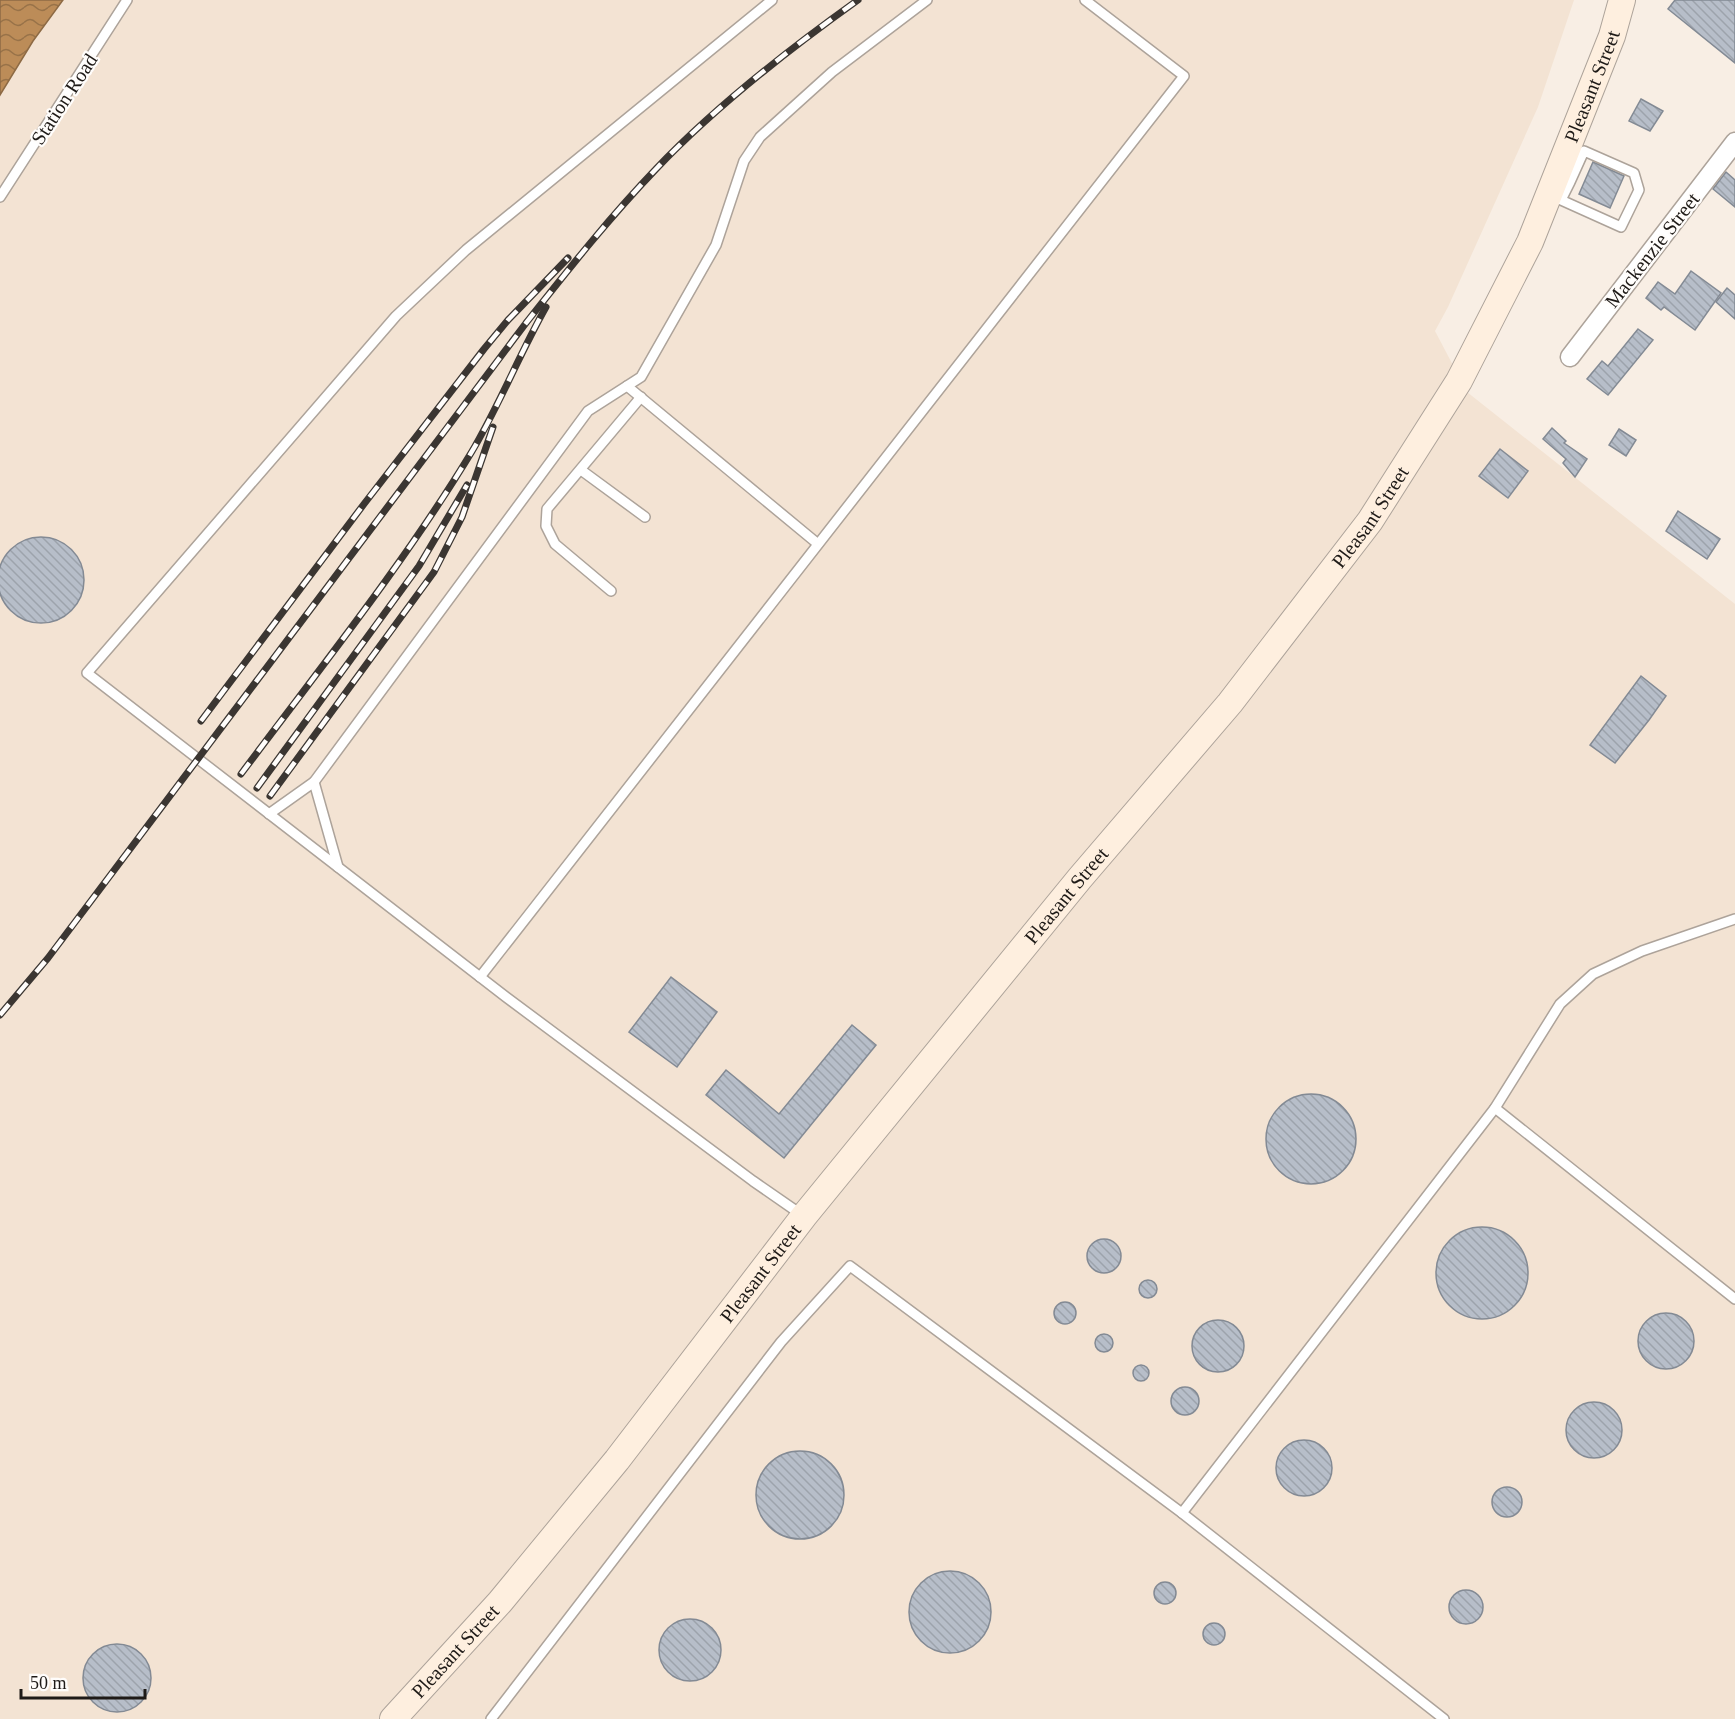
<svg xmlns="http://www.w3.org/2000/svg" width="1735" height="1719" font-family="Georgia,serif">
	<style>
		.built { fill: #f3e3d3 }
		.water { fill: url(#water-waves); stroke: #8d6a44; stroke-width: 1.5 }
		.building { fill: url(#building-back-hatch); stroke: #838a94; stroke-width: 1.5 }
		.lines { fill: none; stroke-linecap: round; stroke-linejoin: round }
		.lane-casing { stroke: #ada39a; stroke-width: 12 }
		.street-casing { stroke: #ada39a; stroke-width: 21 }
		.secondary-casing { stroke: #ada39a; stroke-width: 28 }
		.lane { stroke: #fff; stroke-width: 9 }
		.street { stroke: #fff; stroke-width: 18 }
		.secondary { stroke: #feefdf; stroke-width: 26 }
		.rail-casing { stroke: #3b3632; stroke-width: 7 }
		.rail { stroke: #fffdfb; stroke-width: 4.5; stroke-dasharray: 14; stroke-linecap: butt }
		.labels { text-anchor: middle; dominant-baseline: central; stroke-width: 4.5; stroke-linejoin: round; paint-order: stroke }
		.street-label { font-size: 20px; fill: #1e1a17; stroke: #fffdfb }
	</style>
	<defs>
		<pattern id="water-waves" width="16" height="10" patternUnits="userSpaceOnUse" patternTransform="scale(1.5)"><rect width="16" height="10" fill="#bc8c58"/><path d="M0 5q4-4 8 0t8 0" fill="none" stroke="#987248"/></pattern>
		<pattern id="building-back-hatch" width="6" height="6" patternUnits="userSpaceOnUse" patternTransform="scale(1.5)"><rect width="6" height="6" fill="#b7bec9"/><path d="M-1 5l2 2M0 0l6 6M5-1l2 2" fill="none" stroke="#9da3ac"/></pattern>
	</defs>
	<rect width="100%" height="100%" fill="#f8eee4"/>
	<polygon class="built" points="63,0 1574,0 1538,107 1448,307 1435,331 1467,392 1735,604 1735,1719 0,1719 0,95 33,41"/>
	<polygon class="water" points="0,0 63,0 33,41 0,95"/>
	<g class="building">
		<polygon points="1675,0 1735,0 1735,63 1668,9"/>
		<polygon points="1641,99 1663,111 1650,131 1629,121"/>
		<polygon points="1593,162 1624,176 1610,208 1579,194"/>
		<polygon points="1726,172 1735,180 1735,207 1713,189"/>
		<polygon points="1691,271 1721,293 1695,330 1664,307 1661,310 1646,298 1658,282 1675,294"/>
		<polygon points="1727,288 1735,295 1735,319 1716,302"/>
		<polygon points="1638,329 1653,340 1608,395 1587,379 1602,361 1608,366"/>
		<polygon points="1552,428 1566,441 1564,443 1587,459 1575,477 1563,463 1566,459 1543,439"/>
		<polygon points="1619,429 1636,440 1626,456 1609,445"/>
		<polygon points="1500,449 1528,471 1508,498 1479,476"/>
		<polygon points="1678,511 1720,539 1707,559 1666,531"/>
		<circle cx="41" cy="580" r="43"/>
		<polygon points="1641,676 1666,696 1649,720 1615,763 1590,745"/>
		<polygon points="671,977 717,1012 677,1067 629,1032"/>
		<polygon points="852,1025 876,1045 784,1158 706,1095 726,1070 779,1114"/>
		<circle cx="1311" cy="1139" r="45"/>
		<circle cx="1482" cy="1273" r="46"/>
		<circle cx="1104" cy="1256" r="17"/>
		<circle cx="1148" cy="1289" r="9"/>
		<circle cx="1065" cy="1313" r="11"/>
		<circle cx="1666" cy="1341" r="28"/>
		<circle cx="1218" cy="1346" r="26"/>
		<circle cx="1104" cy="1343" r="9"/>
		<circle cx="1141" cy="1373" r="8"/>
		<circle cx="1185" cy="1401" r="14"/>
		<circle cx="1594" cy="1430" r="28"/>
		<circle cx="1304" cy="1468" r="28"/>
		<circle cx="800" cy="1495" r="44"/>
		<circle cx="1507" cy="1502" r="15"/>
		<circle cx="950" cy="1612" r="41"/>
		<circle cx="1165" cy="1593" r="11"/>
		<circle cx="1466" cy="1607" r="17"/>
		<circle cx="690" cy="1650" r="31"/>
		<circle cx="1214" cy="1634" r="11"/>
		<circle cx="117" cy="1678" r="34"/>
	</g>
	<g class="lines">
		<g class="lane-casing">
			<g id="lane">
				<polyline points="772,0 466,250 396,316 87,673 506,997 753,1181 802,1215"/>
				<polyline points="1557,177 1570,182 1584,151 1634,173 1639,190 1621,227 1561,200 1570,182"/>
				<polyline points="0,197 127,0"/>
				<polyline points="627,386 818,544"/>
				<polyline points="581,470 645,517"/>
				<polyline points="611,591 555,544 546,526 547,509 641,397"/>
				<polyline points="314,782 588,411 641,377 716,245 744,161 760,137 832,72 927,0"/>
				<polyline points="269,814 314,782 338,867"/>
				<polyline points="480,977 1184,76 1085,0"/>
				<polyline points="1495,1108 1735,1299"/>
				<polyline points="1182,1513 1495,1108 1560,1004 1593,974 1642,951 1735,919"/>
				<polyline points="491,1719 781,1342 850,1266 1182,1513 1444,1719"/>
			</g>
		</g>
		<g class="street-casing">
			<polyline id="street" points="1570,357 1735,142"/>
		</g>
		<g class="secondary-casing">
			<g id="secondary">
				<path id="s1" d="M393,1719L500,1602L617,1460L804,1216L1080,878L1230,703L1370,521L1459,381L1530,242L1612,36L1622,0"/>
			</g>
		</g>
		<use href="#lane" class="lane"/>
		<use href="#street" class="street"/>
		<use href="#secondary" class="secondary"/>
		<g class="rail-casing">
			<g id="rail">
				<polyline points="201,721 364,504 484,349 508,320 568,258"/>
				<path d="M241,774C320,668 403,565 471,453C499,406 519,355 546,307"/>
				<polyline points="257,788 419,566 467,485"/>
				<polyline points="270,796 434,572 462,517 493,427"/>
				<path d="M0,1015L48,958L526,323C568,270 609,218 656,169C715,107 788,50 858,0"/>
			</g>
		</g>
		<use href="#rail" class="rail"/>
	</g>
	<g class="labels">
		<g class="street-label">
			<text stroke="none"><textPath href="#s1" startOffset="2036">Pleasant Street</textPath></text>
			<text transform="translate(64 99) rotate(-57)">Station Road</text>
			<text transform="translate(1652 250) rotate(-52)">Mackenzie Street</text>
			<text stroke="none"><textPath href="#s1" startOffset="1550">Pleasant Street</textPath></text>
			<text stroke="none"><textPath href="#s1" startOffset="1064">Pleasant Street</textPath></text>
			<text stroke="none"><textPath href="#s1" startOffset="578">Pleasant Street</textPath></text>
			<text stroke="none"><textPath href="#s1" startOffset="92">Pleasant Street</textPath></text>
		</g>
	</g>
	<path d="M21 1689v9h124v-9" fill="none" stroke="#1e1a17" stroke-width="3"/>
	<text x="30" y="1689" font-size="18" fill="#1e1a17" stroke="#fffdfb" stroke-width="4.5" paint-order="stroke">50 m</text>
</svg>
